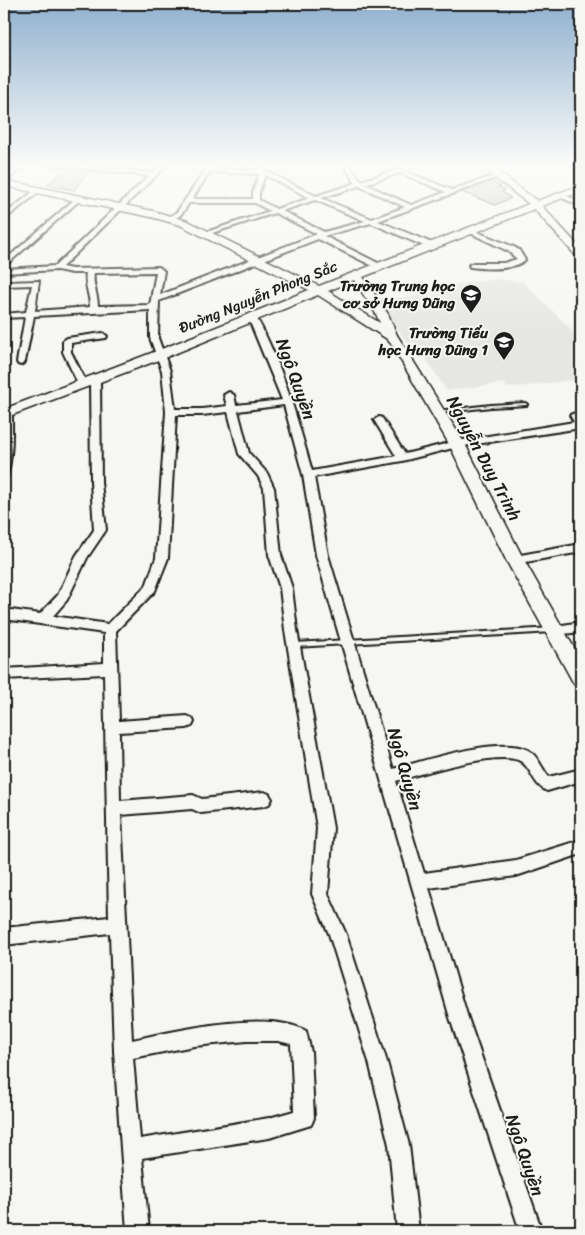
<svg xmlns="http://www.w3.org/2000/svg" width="585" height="1235" font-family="Sriracha,sans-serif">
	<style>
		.built { fill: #e6e6e2 }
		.building { fill: #c0c0bd; stroke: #1c1c1c }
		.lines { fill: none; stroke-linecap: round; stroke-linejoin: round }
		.lane-casing { stroke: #1c1c1c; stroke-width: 4 }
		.street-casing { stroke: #1c1c1c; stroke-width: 4 }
		.secondary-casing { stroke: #1c1c1c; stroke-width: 3 }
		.lane { fill: #f6f6f2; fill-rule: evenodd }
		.street { fill: #f6f6f2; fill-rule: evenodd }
		.secondary { fill: #f6f6f2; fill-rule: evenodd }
		.labels { text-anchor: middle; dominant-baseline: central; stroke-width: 4; stroke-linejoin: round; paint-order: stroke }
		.far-poi-label { font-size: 15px; font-weight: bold; fill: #1c1c1c; stroke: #f6f6f2; text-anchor: end }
		.far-street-label { font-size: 15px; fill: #1c1c1c; stroke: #f6f6f2 }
		.street-label { font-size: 18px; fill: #1c1c1c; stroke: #f6f6f2 }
	</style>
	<rect width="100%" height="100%" fill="#f6f6f2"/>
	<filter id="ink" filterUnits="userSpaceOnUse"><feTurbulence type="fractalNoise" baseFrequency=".02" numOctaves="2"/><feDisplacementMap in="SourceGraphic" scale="10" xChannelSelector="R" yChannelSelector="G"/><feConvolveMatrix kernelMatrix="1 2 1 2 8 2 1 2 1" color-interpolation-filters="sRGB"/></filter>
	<g filter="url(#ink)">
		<polygon class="built" points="498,279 523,282 569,327 581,344 581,379 508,388 503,383 447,391 415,342 407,342 378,300 438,294 435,287"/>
		<g class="building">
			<polygon points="66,167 90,169 74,190 48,185"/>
			<polygon points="492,181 501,186 498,187 505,190 502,192 511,198 495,205 462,192"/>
		</g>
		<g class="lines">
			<g class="lane-casing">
				<g id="lane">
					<polygon points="525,403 527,404 527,405 491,407 437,413 435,412 437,411 491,405"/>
					<path d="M8,411H10L12,412C12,434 13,455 7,476L4,478V469L7,452Z"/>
					<polygon points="553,628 555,628 556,630 555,632 553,632 295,647 293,647 292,645 293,643 295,643"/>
				</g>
			</g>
			<g class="street-casing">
				<g id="street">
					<polygon points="22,164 29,164 4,182 4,177"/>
					<path d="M45,164H68L152,173L161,164H168L62,267L72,269L159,267L164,271L160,295L317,234L275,213L209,234L203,233L270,211L255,203H189C184,211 179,220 169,219V217L177,212L209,164H215L212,168L260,170L262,164H268L266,171L316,196L356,183L343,164H349L361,181L396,170L393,165L399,164L402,170L452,190L496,175L501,176L378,221L432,243V247H426L371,223L324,236L380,264V268H377L318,239L159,301L158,338L170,371L175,409H202L227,406L224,395L229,392L234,395L236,405L282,400L248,317L255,315C282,363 297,418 312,471L396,456L374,420L379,417L382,418L405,454L457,441L574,422L570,415L581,411V428L457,447L402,461L314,477L328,555L393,769C424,761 499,736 528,750C538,756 542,769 549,777L581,769V781L547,791C532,785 532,766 518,760C494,751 422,774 396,781L424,873L516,860L581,840V854L516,876L429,888L468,1018L542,1231H520L450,1018L326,590L316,555L303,475L284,405L238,411L249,453L267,473L274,488L281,555L292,588L297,630L333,828L328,894L346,934L387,1062L409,1145L419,1231H397L389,1145L369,1062L329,934L312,894L317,828L285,630L280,588L269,555L264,488L258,476L239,454L228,412L202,415H176L168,558L155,591L116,631L119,721L187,716L192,718L194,722L192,726L187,728L119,732L120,801L193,795L202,799L264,792L269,794L272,799L269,804L264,806L201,813L192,809L121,815L132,1040C175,1031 267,1009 306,1031L311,1052L314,1118L311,1125L269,1138L142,1158L149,1231H127L114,1051L110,933L4,945V928L109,917L104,674L4,679V669L104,663V633L4,619V609L40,614L58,595L76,556L94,530L91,482L90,379L95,376L100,379L101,482L106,530L87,558L67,600L53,616L108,624L146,586L156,558L166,412L162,371L150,338V310L34,316L25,362L21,365L18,364L17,362L25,317L4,318V314L26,312L32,285L4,286V282L39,281L35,311L90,307C90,294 84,286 86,273H72L57,270L4,273V269L55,266L149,176ZM210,172L259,174L253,192V199H192ZM400,173L446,192L411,205L365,184ZM265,175L310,198L276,209L259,200V192ZM359,186L405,207L372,219L321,198ZM315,200L365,221L324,232L282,211ZM156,272L150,305L98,306C98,294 92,286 94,273ZM247,1041H278L291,1044L294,1111L269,1118L140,1139L133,1058L194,1046Z"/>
					<polygon points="35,190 40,191 4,220 4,215"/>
					<polygon points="559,193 581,202 581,206 557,196 556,195"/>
					<polygon points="76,198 81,199 4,267 4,261"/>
					<path d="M466,229H470L514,247L519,250L525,260C512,271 486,269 470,267L469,265L473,263H504L517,259L508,251L466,231Z"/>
					<polygon points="103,333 107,336 106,338 71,343 71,352 87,384 85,386 79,386 63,352 63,341 67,338"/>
					<polygon points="581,544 581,552 515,564 509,560 515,556"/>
					<polygon points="581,622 581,632 554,635 550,633 548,630 550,627"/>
				</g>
			</g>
			<g class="secondary-casing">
				<path id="secondary" d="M483,164H492L501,174L537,201L581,185V191L542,206L581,249V258L577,257L534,209L363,277L388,314L397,335L465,444L524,560L581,660V686L574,684L506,560L449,444L392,345L387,339L318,295L164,358L4,418V409L154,352L309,290L180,225L151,217L4,186V180L153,211L188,221L319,286L529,204L495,178ZM354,280L376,314L380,323L328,291Z"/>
			</g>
			<use href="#lane" class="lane"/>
			<use href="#street" class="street"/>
			<use href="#secondary" class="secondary"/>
		</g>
	</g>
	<linearGradient id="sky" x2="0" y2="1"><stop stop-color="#90b1cf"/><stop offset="0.49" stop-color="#fbfbf9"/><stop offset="1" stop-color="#fbfbf9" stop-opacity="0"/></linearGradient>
	<rect width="585" height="337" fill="url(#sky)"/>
	<defs>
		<g id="school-pin" transform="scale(1.125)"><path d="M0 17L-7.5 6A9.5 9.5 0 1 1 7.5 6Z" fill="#1c1c1c" stroke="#f6f6f2"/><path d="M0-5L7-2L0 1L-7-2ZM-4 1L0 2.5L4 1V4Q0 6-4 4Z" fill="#fff"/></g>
	</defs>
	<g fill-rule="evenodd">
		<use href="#school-pin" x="471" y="295"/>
		<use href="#school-pin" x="504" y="342"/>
	</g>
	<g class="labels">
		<g class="far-poi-label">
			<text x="455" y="286">Trường Trung học<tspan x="455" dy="17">cơ sở Hưng Dũng</tspan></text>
			<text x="488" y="333">Trường Tiểu<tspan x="488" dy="17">học Hưng Dũng 1</tspan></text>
		</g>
		<g class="far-street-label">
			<text transform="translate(258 297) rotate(-22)">Đường Nguyễn Phong Sắc</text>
		</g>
		<g class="street-label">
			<text transform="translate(296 379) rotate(70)">Ngô Quyền</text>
			<text transform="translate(484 458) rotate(62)">Nguyễn Duy Trinh</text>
			<text transform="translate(405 769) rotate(74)">Ngô Quyền</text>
			<text transform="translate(525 1155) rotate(71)">Ngô Quyền</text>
		</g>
	</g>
	<rect width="585" height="1235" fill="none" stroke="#f6f6f2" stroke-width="20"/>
	<rect x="10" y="10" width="565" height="1215" fill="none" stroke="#1c1c1c" stroke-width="2" filter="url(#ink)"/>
</svg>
